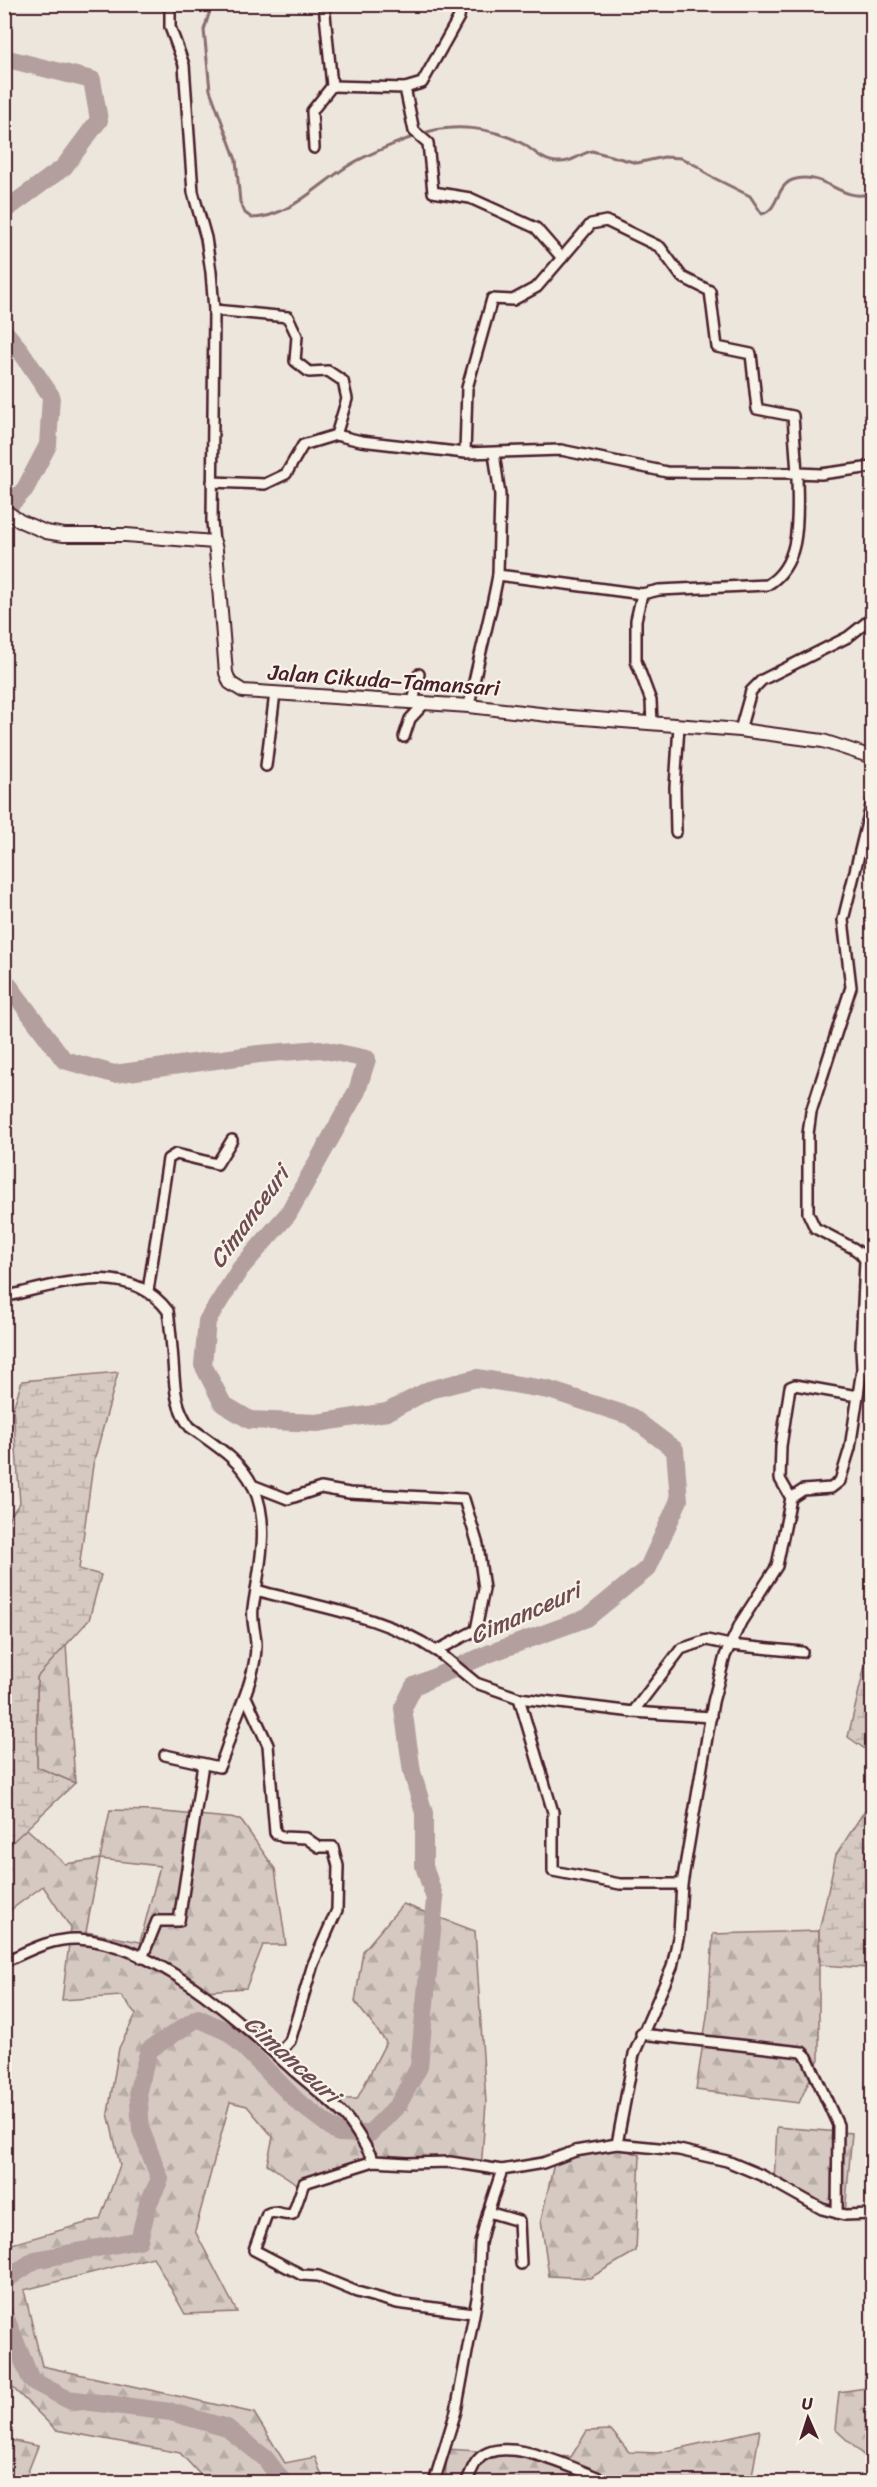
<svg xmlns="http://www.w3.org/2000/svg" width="877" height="2487" font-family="Sriracha,sans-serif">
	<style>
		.forest { fill: url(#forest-firs); stroke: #907476; stroke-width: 1.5; fill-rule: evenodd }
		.wetland { fill: url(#wetland-marsh); stroke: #907476; stroke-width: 1.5 }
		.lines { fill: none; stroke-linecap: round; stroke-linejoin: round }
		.stream { stroke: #896c6f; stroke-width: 3 }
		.river { stroke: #b39f9d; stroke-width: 18 }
		.street-casing { stroke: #4a1f2b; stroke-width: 14 }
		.secondary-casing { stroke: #4a1f2b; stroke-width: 16 }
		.street { stroke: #f7f3e8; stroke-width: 9 }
		.secondary { stroke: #f7f3e8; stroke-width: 12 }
		.labels { text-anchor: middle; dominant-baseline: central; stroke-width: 4.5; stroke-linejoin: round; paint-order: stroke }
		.street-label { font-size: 22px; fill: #4a1f2b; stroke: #f7f3e8 }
		.water-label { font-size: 24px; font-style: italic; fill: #6f4c53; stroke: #f7f3e8 }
	</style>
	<defs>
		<pattern id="forest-firs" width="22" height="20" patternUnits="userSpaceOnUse" patternTransform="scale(1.5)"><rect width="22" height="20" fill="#d5c9c2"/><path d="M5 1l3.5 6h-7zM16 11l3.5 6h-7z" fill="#b8aca7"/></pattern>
		<pattern id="wetland-marsh" width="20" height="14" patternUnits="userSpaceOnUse" patternTransform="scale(1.5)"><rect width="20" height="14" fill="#d5c9c2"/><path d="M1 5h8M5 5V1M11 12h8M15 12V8" fill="none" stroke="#b8aca7"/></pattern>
	</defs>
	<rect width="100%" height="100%" fill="#ece6dd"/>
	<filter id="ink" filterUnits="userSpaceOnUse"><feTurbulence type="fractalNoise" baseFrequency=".0167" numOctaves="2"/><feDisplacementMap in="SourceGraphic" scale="12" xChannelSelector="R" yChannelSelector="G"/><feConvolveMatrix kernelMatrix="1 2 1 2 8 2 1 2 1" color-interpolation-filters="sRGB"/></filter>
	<g filter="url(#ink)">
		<g class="forest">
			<polygon points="66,1644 75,1783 37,1767 37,1677"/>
			<path d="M110,1810L153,1811L240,1819L275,1869L286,1945H263L246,1988L205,1991V2002L257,2029L320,2099H357L386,2042L355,2002L363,1951L403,1904L475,1931L486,2103L481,2170L370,2165L303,2188L267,2164L273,2137L247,2106L230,2102L195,2231L237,2312L185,2314L153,2257L24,2290L42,2366L254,2413L285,2463L315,2457L324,2482H207L180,2453L56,2430L10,2385L4,2373L5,2246L100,2219L120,2165L108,2113L119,2048L136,2014L121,1996L62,2000L71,1928L43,1886L5,1914V1849L26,1828L65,1864L100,1859ZM100,1859L160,1866L140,1942L86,1932Z"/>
			<polygon points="819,1931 819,2059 799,2103 696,2090 708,2009 713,1934"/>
			<polygon points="777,2127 852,2133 845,2214 810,2204 774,2181"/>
			<polygon points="612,2145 640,2155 636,2251 590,2278 549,2276 541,2220 555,2159"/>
			<polygon points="872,2387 872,2463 835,2429 839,2392"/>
			<polygon points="611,2430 629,2452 658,2453 760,2430 751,2482 445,2482 447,2449 571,2457 587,2431"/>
			<polygon points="5,2439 38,2446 24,2482 5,2482"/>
		</g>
		<g class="wetland">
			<polygon points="118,1372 93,1465 79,1569 101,1575 89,1620 37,1677 37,1767 75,1783 5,1849 4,1524 20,1503 13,1408 22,1381"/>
			<polygon points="866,1661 872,1663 872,1761 872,1754 848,1737"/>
			<polygon points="872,1799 872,1923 868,1968 820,1965 819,1931 836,1855"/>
		</g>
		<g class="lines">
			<g class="stream">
				<path d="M212,4L204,30L210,90L236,160L240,202L245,213L252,218C290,217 317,185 348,166C369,153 392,145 415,136"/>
				<path d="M421,134C453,122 496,128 525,145C535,152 545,162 557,162C572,163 579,154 592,151L637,163L664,157L681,158L699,167L708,175L750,196L762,214C780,210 775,183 796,179C827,172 842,204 872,193"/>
			</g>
			<g class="river">
				<polyline points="4,58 92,80 99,120 64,167 4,211"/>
				<polyline points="4,331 20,350 51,396 48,445 25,489 4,511"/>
				<polyline points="4,979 64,1060 114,1074 259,1054 320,1049 367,1059 357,1091 288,1214 240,1269 207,1321 203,1365 223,1404 250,1420 317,1423 387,1412 429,1390 477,1378 549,1390 630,1416 675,1450 679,1500 648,1568 587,1618 488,1654 414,1686 403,1708 412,1772 424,1813 424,1866 435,1899 419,2067 398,2105 369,2134 339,2133 298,2102 230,2033 198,2018 149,2050 138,2090 141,2130 160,2179 148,2204 139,2240 35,2260 4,2281"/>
				<polyline points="4,2314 31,2380 67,2399 171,2412 227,2428 265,2458 283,2482"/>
			</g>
			<g class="street-casing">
				<g id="street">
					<polyline points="170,4 170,27 184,65 193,192 206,238 211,272 214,310 212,522 214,542"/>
					<polyline points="332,86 405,88 414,131 428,143 433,192 470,198 536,228 562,258"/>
					<polyline points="405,88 422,83 459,17 461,4"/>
					<polyline points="314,148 312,111 332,86 324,4"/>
					<polyline points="214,310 288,317 297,336 295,361 309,372 328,371 343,381 347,399 336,435 361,441 465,453 561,450 667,472 797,473 793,416 757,409 751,354 717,347 710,291 682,277 660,247 606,221 591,224 537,287 513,300 492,299 467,388 465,453"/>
					<polyline points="494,453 500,495 498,575 642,594"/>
					<polyline points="212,482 265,484 286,474 303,445 336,435"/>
					<polyline points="413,703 419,674"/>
					<path d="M469,706C477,662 490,620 498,575"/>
					<path d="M652,724L651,701L636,661V620L642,594L659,590L767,585C804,563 797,512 797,473L821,474L872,467"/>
					<polyline points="740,730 751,691 762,680 848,637 872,618"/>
					<polyline points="404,737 410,719 424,704"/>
					<polyline points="266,766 275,693"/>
					<polyline points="676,832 675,787 679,726"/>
					<polyline points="148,1291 168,1159 176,1154 217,1164 232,1140"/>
					<path d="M4,1297C57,1285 129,1258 168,1311C170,1324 171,1337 172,1349C175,1377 172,1404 190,1427C213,1444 240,1459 253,1486C271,1523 259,1569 253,1608C251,1620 256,1633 256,1645C256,1667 247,1691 239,1711C231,1730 228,1749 219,1767L165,1755"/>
					<path d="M252,1485L288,1499L321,1488L349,1493L464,1499L478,1545L484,1589L476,1630L436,1651C383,1615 316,1607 256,1590"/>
					<polyline points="791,1498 780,1479 781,1446 790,1387 795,1385 857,1396"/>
					<polyline points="437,1651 476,1683 519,1698 633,1712 711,1717"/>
					<polyline points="246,1697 268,1745 275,1833 283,1837 306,1838 319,1847 333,1847 338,1866 337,1910 313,1964 290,2041 277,2055"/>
					<polyline points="519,1698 553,1812 553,1871 620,1884 682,1884"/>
					<polyline points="633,1712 681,1649 707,1640 730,1645 802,1652"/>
					<polyline points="142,1958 157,1921 179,1921 203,1764"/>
					<path d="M4,1962C28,1951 51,1938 78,1939C155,1943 238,2020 293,2070C310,2085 329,2099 344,2115C356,2128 365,2146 374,2161"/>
					<polyline points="641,2034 802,2052 807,2057 838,2125 837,2213"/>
					<polyline points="617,2144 634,2054 672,1967 679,1933 682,1884 713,1702 725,1656 741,1622 777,1566 791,1498 803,1490 831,1488 840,1481 850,1448 862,1369 861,1348 865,1260 860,1253 853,1248 815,1228 808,1213 808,1134 811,1112 851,987 843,920 872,802"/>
					<polyline points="488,2212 519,2221 521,2264"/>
					<path d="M473,2313L397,2303L357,2292L318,2276L302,2275L254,2250L267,2214C275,2209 284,2217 293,2214L304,2183L374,2161L408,2163L450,2162L502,2170"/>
					<polyline points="438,2482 435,2479 456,2411 478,2293 480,2243 488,2212 502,2170 543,2163 575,2151 617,2144 679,2150 727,2161 763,2176 822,2209 845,2215 872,2214"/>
					<path d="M466,2482C470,2476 472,2467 477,2461C499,2432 570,2467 597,2477L602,2482"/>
				</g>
			</g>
			<g class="secondary-casing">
				<polyline id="secondary" points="4,510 20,521 46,532 64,535 126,535 214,542 216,550 226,673 230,683 243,691 469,706 557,716 740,730 823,741 872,757"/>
			</g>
			<use href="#street" class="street"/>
			<use href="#secondary" class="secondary"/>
		</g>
	</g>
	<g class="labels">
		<g class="street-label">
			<text transform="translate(384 680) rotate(4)">Jalan Cikuda–Tamansari</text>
		</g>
		<g class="water-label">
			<text transform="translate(249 1217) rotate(-54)">Cimanceuri</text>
			<text transform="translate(525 1613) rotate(-24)">Cimanceuri</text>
			<text transform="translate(292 2059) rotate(42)">Cimanceuri</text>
		</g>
	</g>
	<rect width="877" height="2487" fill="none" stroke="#f7f3e8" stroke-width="24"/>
	<rect x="12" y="12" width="853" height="2463" fill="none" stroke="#4a1f2b" stroke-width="2" filter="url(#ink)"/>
	<g transform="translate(808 2418) rotate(357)" stroke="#f7f3e8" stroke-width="4.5" paint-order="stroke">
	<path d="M0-4.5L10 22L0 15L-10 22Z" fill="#4a1f2b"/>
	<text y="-9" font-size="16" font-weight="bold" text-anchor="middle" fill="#4a1f2b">U</text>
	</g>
</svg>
